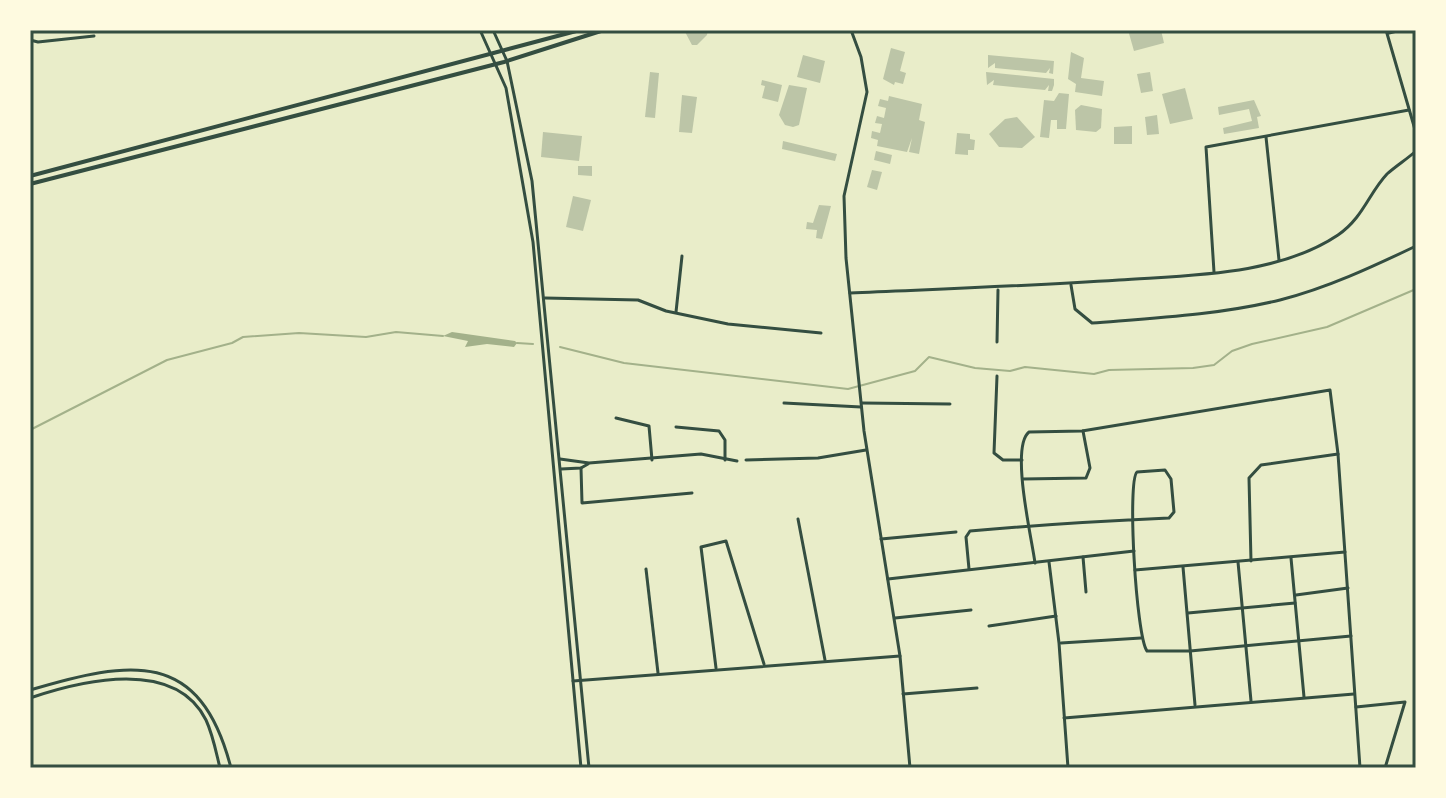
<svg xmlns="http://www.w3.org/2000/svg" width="1446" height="798" font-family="'IBM Plex Serif',serif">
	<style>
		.water { fill: #a3b18a }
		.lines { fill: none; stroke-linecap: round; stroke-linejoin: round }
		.stream { stroke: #a3b18a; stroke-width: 2 }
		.building { fill: #bcc5a7 }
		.minor { stroke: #344e41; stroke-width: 3 }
		.tertiary { stroke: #344e41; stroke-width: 3 }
		.secondary { stroke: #344e41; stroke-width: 4 }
		.neatline { fill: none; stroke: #344e41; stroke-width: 3 }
	</style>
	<rect width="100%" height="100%" fill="#e9edc9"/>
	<polygon class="water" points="452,332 515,341 517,343 514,347 487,344 465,347 468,341 443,336"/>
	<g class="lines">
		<g class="stream">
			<polyline points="517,343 533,344"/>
			<polyline points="560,347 624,363 848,389 915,371 929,357 975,368 1010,371 1025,367 1094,374 1109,370 1193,368 1214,365 1232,351 1252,344 1327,327 1416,289"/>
			<polyline points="30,430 167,360 232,343 243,337 299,333 366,337 396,332 443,336"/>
		</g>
	</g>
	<g class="building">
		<polygon points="684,30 708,30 707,35 697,45 692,45"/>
		<polygon points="1128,30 1161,30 1164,43 1134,51"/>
		<polygon points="891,48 905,52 900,71 906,73 903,84 895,82 894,85 883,79"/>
		<polygon points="1071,52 1084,58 1081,78 1104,81 1102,96 1075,92 1076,84 1068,79"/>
		<polygon points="803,55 825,61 820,83 797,77"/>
		<polygon points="988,55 1054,61 1053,74 1049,73 1050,68 1046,73 995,68 995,63 988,68"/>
		<polygon points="650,72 659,73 655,118 645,117"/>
		<polygon points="986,72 1054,79 1054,85 1052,91 1048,91 1049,85 1045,90 993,85 994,80 987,85"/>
		<polygon points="1150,72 1153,91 1141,93 1137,74"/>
		<polygon points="762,80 782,85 778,102 762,98 765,86 761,85"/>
		<polygon points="789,85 807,88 799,125 793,127 785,125 779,115"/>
		<polygon points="1185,88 1193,119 1170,124 1162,94"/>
		<polygon points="1059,93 1069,94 1066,129 1057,129 1057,120 1051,120 1049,138 1040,137 1044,100 1054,101"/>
		<polygon points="682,95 697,97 692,133 679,132"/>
		<polygon points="889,96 922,104 919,120 925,122 919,154 909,152 912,138 907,152 877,146 878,140 871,138 872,131 880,133 882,124 875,123 877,116 884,118 886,108 878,106 880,99 888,101"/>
		<polygon points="1254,100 1261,116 1257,117 1259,128 1224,134 1223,128 1252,121 1249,109 1219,115 1218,107"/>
		<polygon points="1081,105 1102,109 1101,128 1096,132 1076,130 1075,110"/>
		<polygon points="1157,115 1159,134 1147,135 1145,117"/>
		<polygon points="1017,117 1035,137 1022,148 999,147 989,134 1005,119"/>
		<polygon points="1132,126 1132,144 1114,144 1114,127"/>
		<polygon points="543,132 582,136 579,161 541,157"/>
		<polygon points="957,133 970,134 970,139 975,140 974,150 968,150 968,155 955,154"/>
		<polygon points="783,141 837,154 835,161 782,149"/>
		<polygon points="876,151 892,155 890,164 874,160"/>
		<polygon points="578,166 592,166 592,176 578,175"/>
		<polygon points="872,170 882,172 877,190 867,187"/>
		<polygon points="573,196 591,200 583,231 566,227"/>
		<polygon points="819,205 831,206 822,239 816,238 817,230 806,229 807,222 813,223"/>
	</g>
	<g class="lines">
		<g class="minor">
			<polyline points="851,30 861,57 867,92 844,196 846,258 864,431 900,656 910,768"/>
			<polyline points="1386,30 1416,133"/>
			<polyline points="1389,33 1401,30"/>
			<polyline points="30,40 38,42 94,36"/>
			<polyline points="1266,137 1279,260"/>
			<polyline points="1214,272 1206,147 1409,110"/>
			<path d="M1071,285L1075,309L1092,323C1155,318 1218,315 1280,300C1327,288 1372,267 1416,246"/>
			<path d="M850,293C940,289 1029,286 1119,280C1189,275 1277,276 1338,235C1363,218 1369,193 1387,174C1396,166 1407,159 1416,151"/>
			<polyline points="545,298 638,300 666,311 728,324 821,333"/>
			<polyline points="676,312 682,256"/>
			<polyline points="997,342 998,290"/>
			<polyline points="997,376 994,453 1003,460 1022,460"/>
			<polyline points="784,403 861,407"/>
			<polyline points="862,403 950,404"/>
			<polyline points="616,418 649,426 652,460"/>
			<polyline points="676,427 719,431 725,440 725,460"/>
			<polyline points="560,459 589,463 701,454 737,461"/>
			<polyline points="746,460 818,458 866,450"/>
			<polyline points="581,468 582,503 692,493"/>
			<polyline points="561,469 581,468 588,464"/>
			<polyline points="1023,479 1086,478 1090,468 1083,431"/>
			<polyline points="798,519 825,660"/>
			<polyline points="881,539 956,532"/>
			<polyline points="1083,557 1086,592"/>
			<polyline points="1291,558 1304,697"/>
			<polyline points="1251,561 1249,478 1261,465 1338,454"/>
			<polyline points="1049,562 1059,643 1068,768"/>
			<polyline points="1238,562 1251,701"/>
			<path d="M1035,563C1032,539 1010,447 1029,432L1082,431L1330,390L1338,454L1360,768"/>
			<polyline points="1183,567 1195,705"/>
			<polyline points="646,569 658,673"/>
			<path d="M969,569L966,537L970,531C1036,525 1102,521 1169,518L1174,512L1171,479L1165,470L1137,472C1127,481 1136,636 1147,651H1190L1351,636"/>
			<polyline points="1135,570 1345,552"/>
			<polyline points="888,579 1134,551"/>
			<polyline points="1296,595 1348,588"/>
			<polyline points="1188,613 1295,603"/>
			<polyline points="895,618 971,610"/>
			<polyline points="989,626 1056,616"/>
			<polyline points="1061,643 1141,638"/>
			<polyline points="716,668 701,547 726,541 764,664"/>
			<polyline points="573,681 900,656"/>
			<polyline points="903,694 977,688"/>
			<polyline points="1356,707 1405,702 1385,768"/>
			<polyline points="1064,718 1354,694"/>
		</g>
		<g class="tertiary">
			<polyline points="480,30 506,88 533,242 581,768"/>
			<polyline points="493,30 507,61 532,181 589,768"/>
			<path d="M30,690C131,660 200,648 231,768"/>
			<path d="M30,698C83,680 175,658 206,720C213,735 216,752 220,768"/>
		</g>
		<g class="secondary">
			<polyline points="30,176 580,30"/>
			<polyline points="30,184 504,62 604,30"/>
		</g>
	</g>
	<rect width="1446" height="798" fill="none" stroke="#fefae0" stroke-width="64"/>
	<rect x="32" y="32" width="1382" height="734" class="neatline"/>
</svg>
